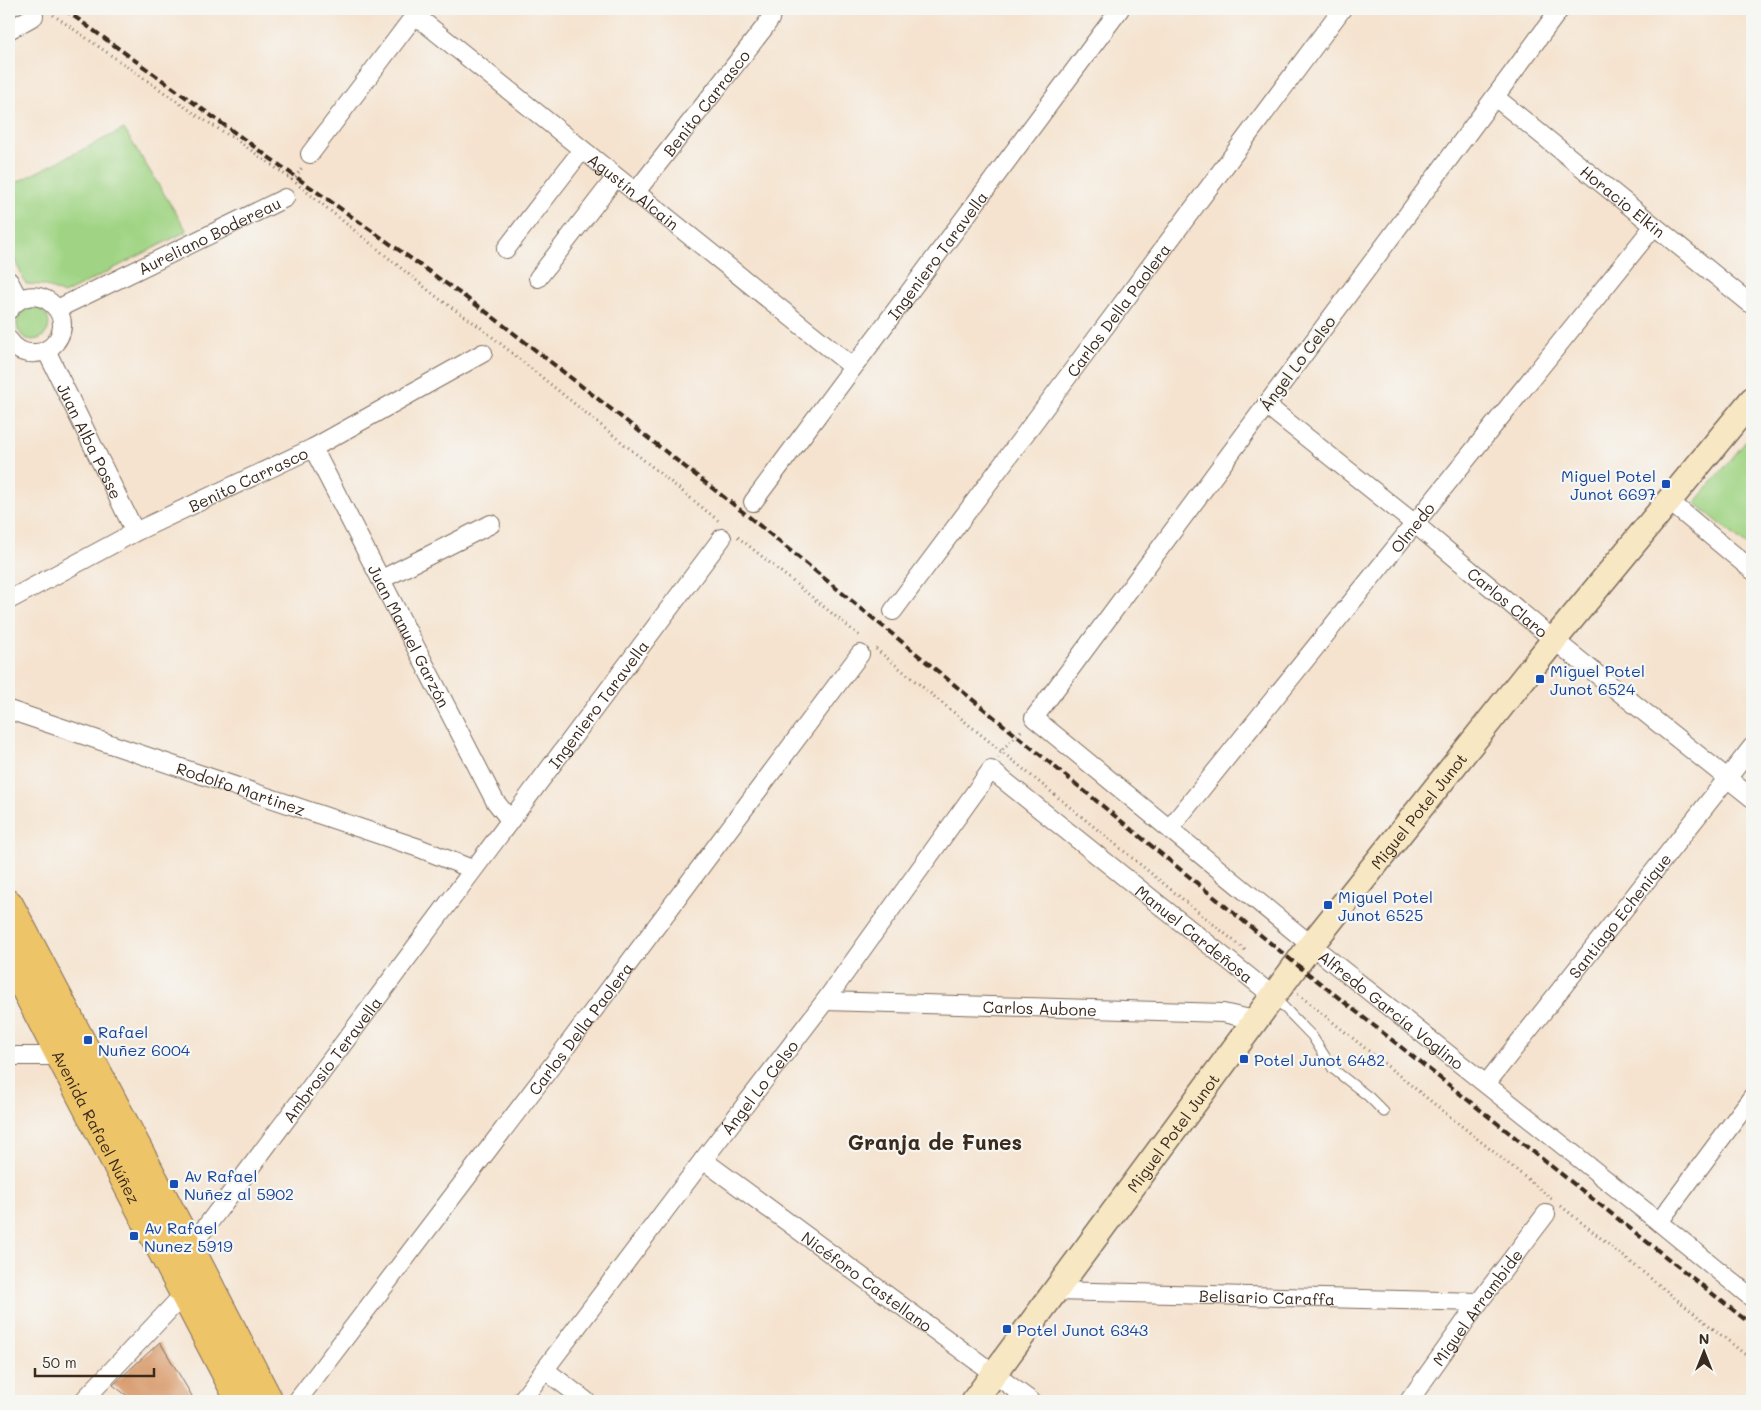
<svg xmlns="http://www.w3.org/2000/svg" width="1761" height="1410" font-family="Mali,sans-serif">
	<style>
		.green { fill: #a0d484; stroke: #6e7f51 }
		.building { fill: #d79868 }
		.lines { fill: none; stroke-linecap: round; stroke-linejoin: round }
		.lane-casing { stroke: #7c6b5c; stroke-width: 11 }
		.street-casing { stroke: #7c6b5c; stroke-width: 20 }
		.secondary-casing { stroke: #7c6b5c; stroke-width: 28 }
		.primary-casing { stroke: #7c6b5c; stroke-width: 30 }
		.path { stroke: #7c6b5c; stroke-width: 3; stroke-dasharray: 1 4; stroke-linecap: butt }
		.lane { stroke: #fff; stroke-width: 9 }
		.street { stroke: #fff; stroke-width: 18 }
		.secondary { stroke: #f8e7c3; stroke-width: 25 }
		.primary { stroke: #eec469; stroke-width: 28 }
		.rail { stroke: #3b2a1e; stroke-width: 4; stroke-dasharray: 8 4; stroke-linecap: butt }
		.transit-dot { fill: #1a4fb4; stroke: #f6f6f2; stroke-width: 2 }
		.labels { text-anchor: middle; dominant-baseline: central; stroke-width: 4.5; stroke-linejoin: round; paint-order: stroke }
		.street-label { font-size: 16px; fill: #3b2a1e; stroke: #f6f6f2 }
		.transit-label { font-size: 16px; fill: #164399; stroke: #f6f6f2; text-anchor: start }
		.district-label { font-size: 21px; font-weight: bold; fill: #3b2a1e; stroke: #f6f6f2 }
	</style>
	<rect width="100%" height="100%" fill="#f6f6f2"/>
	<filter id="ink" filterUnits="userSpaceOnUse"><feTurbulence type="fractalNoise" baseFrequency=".02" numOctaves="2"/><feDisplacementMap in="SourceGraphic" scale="10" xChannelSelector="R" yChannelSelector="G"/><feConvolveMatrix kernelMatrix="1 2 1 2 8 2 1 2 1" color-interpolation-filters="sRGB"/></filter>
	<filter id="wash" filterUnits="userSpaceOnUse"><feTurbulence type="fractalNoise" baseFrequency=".0096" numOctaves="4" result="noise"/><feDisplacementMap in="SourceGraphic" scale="20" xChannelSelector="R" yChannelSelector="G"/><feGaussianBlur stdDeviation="1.12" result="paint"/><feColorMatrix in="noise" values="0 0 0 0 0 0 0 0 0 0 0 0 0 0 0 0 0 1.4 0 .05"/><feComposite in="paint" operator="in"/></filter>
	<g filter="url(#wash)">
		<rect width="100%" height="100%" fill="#f5e3cf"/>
		<g class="green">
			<polygon points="124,129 187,231 64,294 43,285 26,284 9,248 9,186"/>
			<circle cx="33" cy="324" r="16"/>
			<polygon points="1752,434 1752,550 1695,503"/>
		</g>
		<g id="blocks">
			<polygon class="building" points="160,1342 192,1396 187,1401 134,1401 113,1385"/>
		</g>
	</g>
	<g filter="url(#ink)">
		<use href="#blocks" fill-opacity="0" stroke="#7c6b5c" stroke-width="1"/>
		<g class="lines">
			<g class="lane-casing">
				<polyline id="lane" points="1274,997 1312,1036 1333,1069 1369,1097 1384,1112"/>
			</g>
			<g class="street-casing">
				<g id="street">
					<path id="s1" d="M1560,9L1034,718L1311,945L1659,1222L1752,1298"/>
					<path id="s2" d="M415,15L853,367"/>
					<polyline points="9,30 34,16"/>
					<path id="s3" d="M1495,97L1752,305"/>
					<polyline points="310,154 415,15 416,9"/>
					<path id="s4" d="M635,193L764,28L770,19L772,9"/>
					<polyline points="506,249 582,150"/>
					<polyline points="538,278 616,177"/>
					<polyline points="9,281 19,300"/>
					<path id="s5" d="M57,309L285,198"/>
					<path d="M9,310C32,276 80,312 55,343C50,349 43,353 35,353C24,354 15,349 9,340"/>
					<path id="s6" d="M46,350L135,532"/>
					<path id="s7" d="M1266,405L1415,524L1554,640L1752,798"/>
					<path id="s8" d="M313,448L495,801L510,820"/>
					<polyline points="1669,501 1752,570"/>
					<path id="s9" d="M753,502L1120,9"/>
					<polyline points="382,579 491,524"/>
					<path id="s10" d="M9,600L135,532L313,448L483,353"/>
					<path id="s11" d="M893,611L1342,9"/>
					<path id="s12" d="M9,710L419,848L472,869"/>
					<path id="s13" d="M1170,828L1654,226"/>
					<path id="s14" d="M825,1001L1223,1013L1255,1020"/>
					<polyline points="9,1056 60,1056"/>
					<path id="s15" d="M1486,1084L1752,747"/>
					<path id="s16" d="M703,1160L1031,1401"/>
					<polyline points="1659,1222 1752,1097"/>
					<path id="s17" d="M190,1248L722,538"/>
					<path id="s18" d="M1055,1291L1479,1302"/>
					<polyline points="545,1370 586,1401"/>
					<polyline points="83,1401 184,1294"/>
					<path id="s19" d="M297,1401L560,1055L860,654"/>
					<path id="s20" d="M521,1401L703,1160L825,1001L991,770L1273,996"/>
					<path id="s21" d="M1409,1401L1479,1302L1546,1214"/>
				</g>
			</g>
			<g class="secondary-casing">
				<g id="secondary">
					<path id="s22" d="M974,1401L1311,945L1554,640L1752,400"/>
				</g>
			</g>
			<g class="primary-casing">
				<g id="primary">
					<polyline points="9,904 190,1248 269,1401"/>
					<path id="s23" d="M9,958L240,1401"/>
				</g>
			</g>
			<g class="path">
				<polyline points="49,12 198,116 241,143 291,179 438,298 480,327 720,522"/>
				<polyline points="291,180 296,177 302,167"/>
				<polyline points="738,537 861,637"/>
				<polyline points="876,649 1245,950"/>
				<polyline points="998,758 1001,751 1023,729"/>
				<polyline points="1298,994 1552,1199"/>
				<polyline points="1561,1206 1752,1360"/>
			</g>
			<use href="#lane" class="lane"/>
			<use href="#street" class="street"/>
			<use href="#secondary" class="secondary"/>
			<use href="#primary" class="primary"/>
			<polyline class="rail" points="64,9 296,177 489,314 743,512 1296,964 1752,1325"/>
		</g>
	</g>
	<g class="transit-dot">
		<rect x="1661" y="479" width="10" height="10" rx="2.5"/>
		<rect x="1535" y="674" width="10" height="10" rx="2.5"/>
		<rect x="1323" y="900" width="10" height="10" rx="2.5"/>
		<rect x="83" y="1035" width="10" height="10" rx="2.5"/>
		<rect x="1239" y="1054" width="10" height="10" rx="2.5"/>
		<rect x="169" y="1179" width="10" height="10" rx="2.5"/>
		<rect x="129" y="1231" width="10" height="10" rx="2.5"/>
		<rect x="1002" y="1324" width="10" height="10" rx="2.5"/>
	</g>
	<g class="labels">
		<g class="street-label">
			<text stroke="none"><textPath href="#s4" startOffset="115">Benito Carrasco</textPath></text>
			<text stroke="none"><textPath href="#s2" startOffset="281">Agustín Alcain</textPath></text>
			<text stroke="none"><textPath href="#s3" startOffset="165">Horacio Elkin</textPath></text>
			<text stroke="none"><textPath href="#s5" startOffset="169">Aureliano Bodereau</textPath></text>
			<text stroke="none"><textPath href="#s9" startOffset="308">Ingeniero Taravella</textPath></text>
			<text stroke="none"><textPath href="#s11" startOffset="376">Carlos Della Paolera</textPath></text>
			<text transform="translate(1297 363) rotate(-53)">Ángel Lo Celso</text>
			<text stroke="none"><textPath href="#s6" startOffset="101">Juan Alba Posse</textPath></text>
			<text stroke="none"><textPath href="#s10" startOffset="268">Benito Carrasco</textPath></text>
			<text stroke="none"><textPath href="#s13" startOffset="386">Olmedo</textPath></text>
			<text stroke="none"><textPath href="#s7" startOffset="312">Carlos Claro</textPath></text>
			<text stroke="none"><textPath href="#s8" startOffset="211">Juan Manuel Garzón</textPath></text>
			<text stroke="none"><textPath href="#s17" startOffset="680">Ingeniero Taravella</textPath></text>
			<text stroke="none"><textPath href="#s12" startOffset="245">Rodolfo Martinez</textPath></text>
			<text stroke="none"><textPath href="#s22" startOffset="739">Miguel Potel Junot</textPath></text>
			<text stroke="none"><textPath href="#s15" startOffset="215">Santiago Echenique</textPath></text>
			<text stroke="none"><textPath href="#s20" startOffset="1048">Manuel Cardeñosa</textPath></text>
			<text stroke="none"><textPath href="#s14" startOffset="215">Carlos Aubone</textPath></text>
			<text stroke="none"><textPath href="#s1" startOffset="1344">Alfredo García Voglino</textPath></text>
			<text stroke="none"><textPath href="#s19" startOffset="468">Carlos Della Paolera</textPath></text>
			<text stroke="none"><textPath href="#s17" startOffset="236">Ambrosio Teravella</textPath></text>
			<text stroke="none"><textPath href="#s20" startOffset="394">Ángel Lo Celso</textPath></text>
			<text stroke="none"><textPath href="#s23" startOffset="190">Avenida Rafael Núñez</textPath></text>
			<text stroke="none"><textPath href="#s22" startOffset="334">Miguel Potel Junot</textPath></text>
			<text stroke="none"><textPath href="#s16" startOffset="204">Nicéforo Castellano</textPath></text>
			<text stroke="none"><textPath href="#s18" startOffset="212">Belisario Caraffa</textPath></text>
			<text stroke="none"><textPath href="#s21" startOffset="116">Miguel Arrambide</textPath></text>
		</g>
		<g class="transit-label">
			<text x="1656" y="475" text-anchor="end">Miguel Potel<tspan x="1656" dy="18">Junot 6697</tspan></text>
			<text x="1550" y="670">Miguel Potel<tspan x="1550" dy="18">Junot 6524</tspan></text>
			<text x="1338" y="896">Miguel Potel<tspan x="1338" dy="18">Junot 6525</tspan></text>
			<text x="98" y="1031">Rafael<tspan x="98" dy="18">Nuñez 6004</tspan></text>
			<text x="1254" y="1059">Potel Junot 6482</text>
			<text x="184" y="1175">Av Rafael<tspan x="184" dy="18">Nuñez al 5902</tspan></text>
			<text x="144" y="1227">Av Rafael<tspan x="144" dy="18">Nunez 5919</tspan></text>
			<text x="1017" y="1329">Potel Junot 6343</text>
		</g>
		<g class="district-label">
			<text x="935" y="1141">Granja de Funes</text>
		</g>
	</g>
	<rect width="1761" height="1410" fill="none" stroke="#f6f6f2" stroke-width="30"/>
	<g transform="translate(1704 1352)" stroke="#f6f6f2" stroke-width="4" paint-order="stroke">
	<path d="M0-4L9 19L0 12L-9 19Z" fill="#3b2a1e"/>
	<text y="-8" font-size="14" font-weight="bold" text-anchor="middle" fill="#3b2a1e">N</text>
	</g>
	<path d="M35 1368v8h119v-8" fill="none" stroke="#3b2a1e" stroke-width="2.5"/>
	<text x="42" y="1368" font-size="15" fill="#3b2a1e" stroke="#f6f6f2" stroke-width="4" paint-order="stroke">50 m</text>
</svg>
